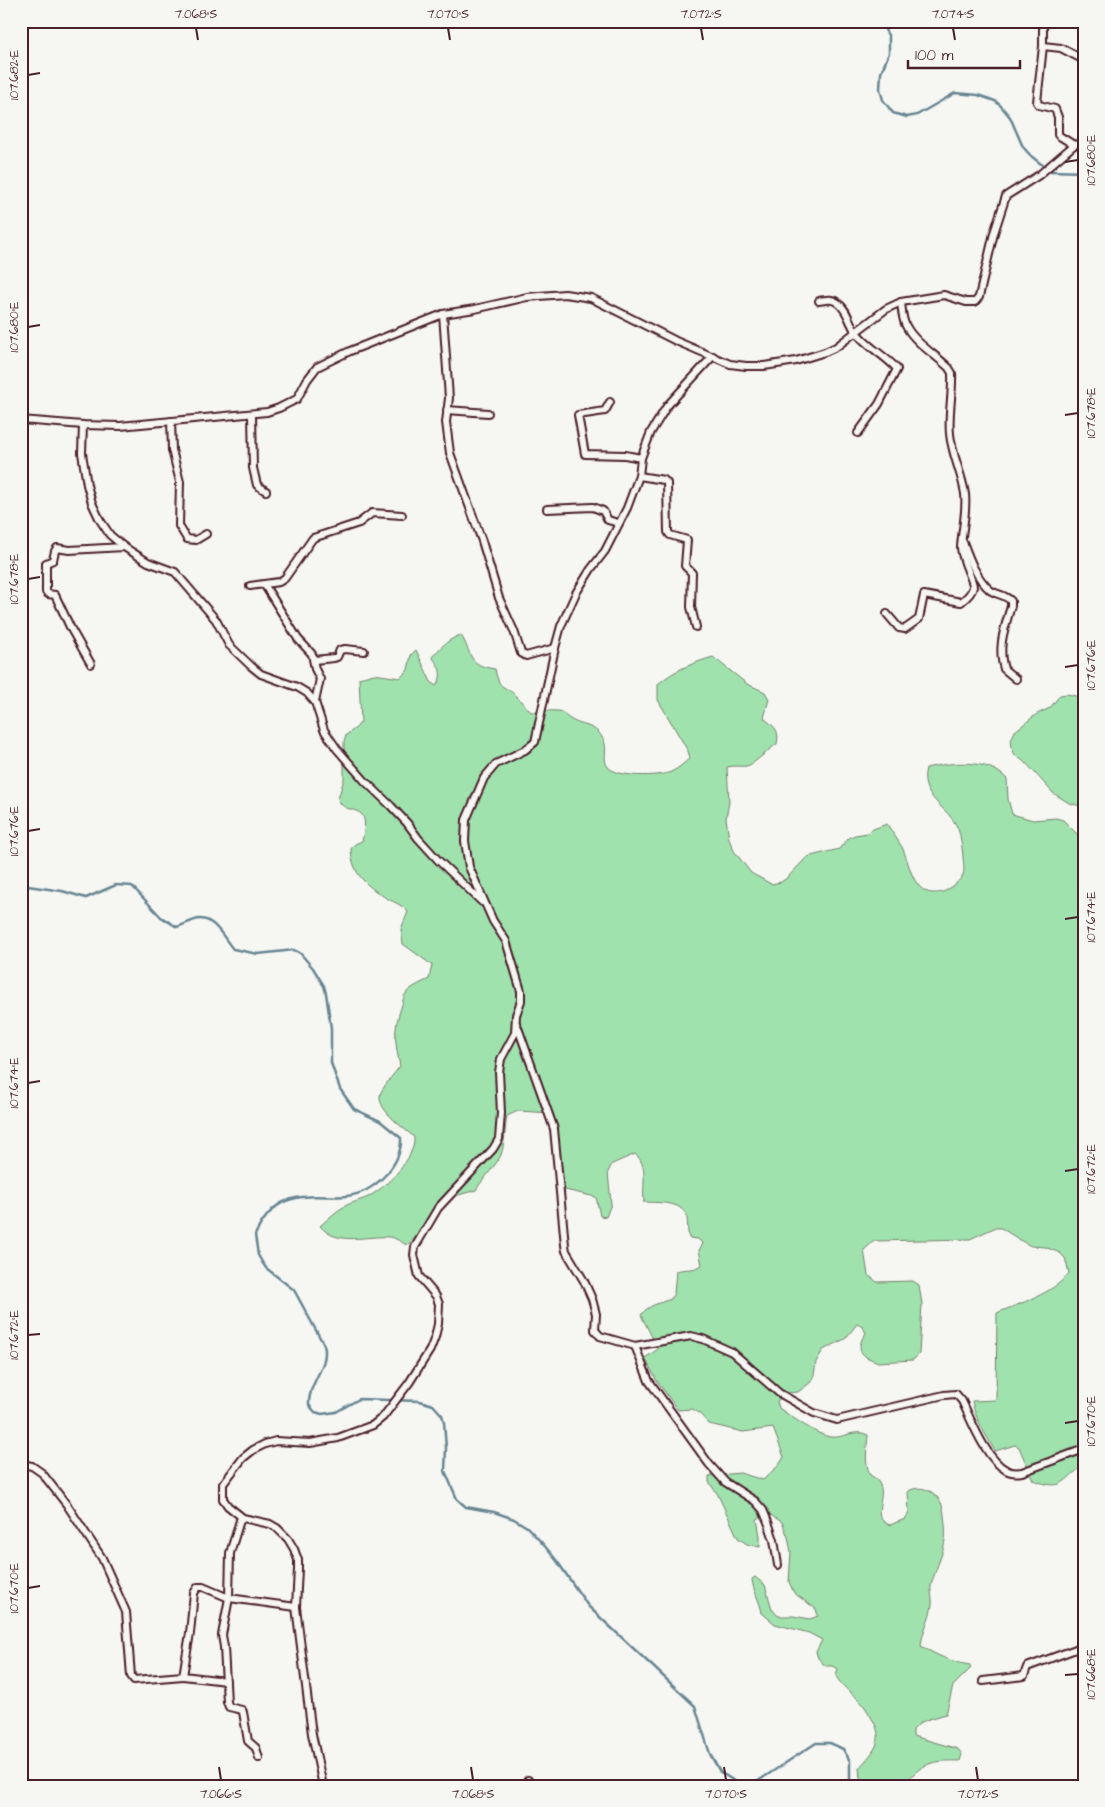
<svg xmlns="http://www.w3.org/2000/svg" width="1105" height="1807" font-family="'Architects Daughter',sans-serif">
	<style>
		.green { fill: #9fe2ad; stroke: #74806c }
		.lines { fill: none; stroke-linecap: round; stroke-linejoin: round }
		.stream { stroke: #688693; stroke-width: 2.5 }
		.street-casing { stroke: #4a1f2b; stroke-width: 10 }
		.street { stroke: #f6f6f2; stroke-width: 6 }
		.ticks { fill: none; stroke: #4a1f2b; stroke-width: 2 }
		.neatline { fill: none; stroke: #4a1f2b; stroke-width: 2 }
		.ticks-label { font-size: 12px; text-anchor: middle; fill: #4a1f2b }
	</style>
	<rect width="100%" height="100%" fill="#f6f6f2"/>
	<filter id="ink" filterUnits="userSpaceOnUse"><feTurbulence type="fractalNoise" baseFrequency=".02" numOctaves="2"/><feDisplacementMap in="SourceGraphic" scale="10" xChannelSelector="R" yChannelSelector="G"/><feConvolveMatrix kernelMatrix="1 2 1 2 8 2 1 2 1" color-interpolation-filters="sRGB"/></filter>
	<g filter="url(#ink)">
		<g class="green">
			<path d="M461,635C473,655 467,665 495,669C500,693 504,683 517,697C522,702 526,707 531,712C539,712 549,710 558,711C564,712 565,716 570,719C584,728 596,723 604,741C608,749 602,760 608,767C618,778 659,777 671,772C678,769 684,763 690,758L688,751L658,700V684C674,670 693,663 713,657L747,684L765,692L769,699L764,718C774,727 780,729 777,744C770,748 753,765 747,766C741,767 735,765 727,767L729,802L726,818L729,839L734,851L751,873L771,884L781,882L787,878L807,857L839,849L848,838L855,835L868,833L873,829L887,824C892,832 897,839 902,847C909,861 912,891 932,893C937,893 942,893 947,890C952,887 961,880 963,875C965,869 963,862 963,856C962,847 961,837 958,829C948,805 918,798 926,768C952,762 987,758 1007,779L1008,799L1012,814L1033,820L1056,818L1063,820L1079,836L1084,838V1465C1062,1480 1065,1492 1033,1480L1019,1447L1015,1445L995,1451C986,1435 975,1419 972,1401L996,1400L997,1313C1020,1303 1053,1294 1069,1273L1065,1258L1060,1253L1045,1247L1031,1246L1025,1243L1001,1228H994L970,1239L874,1241L864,1250L868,1275L877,1282L913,1281L919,1285L922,1304L919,1354L913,1360L878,1362L866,1357L861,1352L860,1346L862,1339L866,1333L863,1327L857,1324L845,1339L823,1350L816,1362L814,1375L811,1382L798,1392L787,1393L777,1401L779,1408C790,1416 817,1435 830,1437C843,1439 855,1428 868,1435C867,1449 864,1461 870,1475C897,1489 864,1516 890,1525L905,1519L909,1513L908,1491C917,1487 924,1487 933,1493C941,1500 943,1505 944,1516C949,1547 940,1555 932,1582C929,1590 933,1597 932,1605C930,1619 922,1632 921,1646C938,1656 951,1662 970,1665L971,1668L953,1686L946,1714L926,1720L920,1723L913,1730V1736L958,1749L962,1754L960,1761C932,1760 921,1763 903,1786H866L860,1778L859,1768C875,1750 886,1740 871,1717C868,1712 865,1706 860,1701C852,1693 842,1687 836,1676L838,1669L832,1666H825L818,1658L816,1652L822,1640L809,1633L775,1624L762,1613C760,1601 753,1591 752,1579L755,1577L765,1585L772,1609L778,1616H793L810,1619L818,1616L816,1609L794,1593L789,1582L791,1552L788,1537L782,1522L769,1514L757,1519L760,1536V1547L747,1544L738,1538L718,1495L709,1482V1476L740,1473L763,1480L779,1465L784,1457L773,1428L743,1432L709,1424L698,1412L692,1409L678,1410L657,1381L645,1358L658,1349L641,1315C648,1305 660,1303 671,1299L674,1293L676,1271C686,1268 693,1271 702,1265L699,1250L703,1244L698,1239L689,1238C687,1230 688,1224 687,1217C682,1200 656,1203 643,1202L644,1201C642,1185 649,1165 635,1154L612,1164L608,1172L611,1204L606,1217L600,1216L596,1197L565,1190C560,1164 560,1138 553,1113L518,1111L507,1116C505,1128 505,1143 501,1155C497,1164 482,1180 476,1190L438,1201L416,1237L407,1245C402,1243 395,1237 389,1237C366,1235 338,1247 320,1226C328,1219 336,1211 345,1206C352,1202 359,1201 366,1198C385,1189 416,1158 414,1137C403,1127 374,1108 381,1092C386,1083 394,1074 400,1066C395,1043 393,1030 401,1008C403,1002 403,995 409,990C414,986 423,982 429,979L432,965L403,944L401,929L408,912C402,905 396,903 388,899C368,887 352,875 351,849L355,844L362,841C373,798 346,819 338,799L344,779V742L346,735L357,727L361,721L359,678L374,674L400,678L408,670L411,655L416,650L431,682L436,686C444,675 440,667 432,657C440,648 448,639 461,635Z"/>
			<polygon points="1082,689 1084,689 1084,807 1069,803 1053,793 1027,764 1015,755 1012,748 1011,740 1015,731 1037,714 1050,708 1060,695 1067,694 1080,697"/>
		</g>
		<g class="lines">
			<g class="stream">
				<polyline points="880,21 889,37 889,53 881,73 880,89 883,100 893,113 907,117 917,115 955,93 978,95 995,101 1000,105 1010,117 1023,147 1031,156 1050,171 1084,172"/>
				<path d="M21,885L62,891L86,898L116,885L132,886L161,917L177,927C184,925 192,920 199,919C214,917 225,940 233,949L258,954L294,950L300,953L313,968L324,986L326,993L331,1028V1063L340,1089L354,1109L380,1121L401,1138C402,1165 374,1193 347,1196C327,1198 305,1193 286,1201C272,1206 261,1222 255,1235L258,1255L262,1262L266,1268L294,1290L324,1345C330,1366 308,1382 309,1405L315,1412L322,1414L336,1412L359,1399L420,1401L433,1405L442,1415L444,1422L446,1448L445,1471L457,1499L466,1507L494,1512L514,1519L527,1527L543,1544L557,1561L588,1606L695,1706L710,1754L720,1772L739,1784L752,1785L816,1743H830L843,1749L850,1761V1786"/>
			</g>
			<g class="street-casing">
				<g id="street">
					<polyline points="1043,21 1043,46 1037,102 1039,105 1055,109 1058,117 1058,135 1074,145"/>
					<polyline points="1043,46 1061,48 1084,60"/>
					<path d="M819,301C826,300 832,298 838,303C848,310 849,323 856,332C867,347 885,355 897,369L879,404L858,433"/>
					<polyline points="443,314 449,398 446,422 450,453 482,541 499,598 514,631 521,653 526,656 555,648"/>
					<polyline points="610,402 605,411 578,415 585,454 625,455 641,458"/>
					<polyline points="447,410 488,413"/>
					<polyline points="252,414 253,468 257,485 266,491"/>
					<polyline points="21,420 83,425 120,426 267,412 279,408 297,399 307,380 317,367 350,351 443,314 475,309 527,297 565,294 591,298 676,341 730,364 746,366 764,366 796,361 825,352 836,347 886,309 901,302 944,295 966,302 975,302 979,297 994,233 1006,196 1039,175 1074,145 1084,142"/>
					<polyline points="171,421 172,450 180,482 179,526 187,539 196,540 206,534"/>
					<polyline points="83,425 82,453 87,485 92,503 100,520 110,535 124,547 148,562 175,572 216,620 229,645 251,666 261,674 297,687 307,693 315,702 324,730 337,749 365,781 391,806 407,823 418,838 438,860 482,902"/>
					<polyline points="639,476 664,480 667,483 668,532 670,535 687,540 685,566 692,573 691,607 696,627"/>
					<polyline points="547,509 593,507 603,511 608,520 618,523"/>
					<path d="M963,542C969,558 976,578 990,590C996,595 1005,594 1011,601V606C1005,627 997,647 1004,669L1016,679"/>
					<polyline points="250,586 264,584"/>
					<path d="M887,614L899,628L905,629L919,619L924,595L961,602C965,599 972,593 973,587C974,581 961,560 961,547C962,529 967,512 965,494C962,474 952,455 950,434C948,414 953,393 952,373L949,368C936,355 915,343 906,326C902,319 902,310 901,302"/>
					<polyline points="314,660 334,658 337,657 340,650 345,649 364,651"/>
					<polyline points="91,664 71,629 55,595 48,594 46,592 46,563 53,560 55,551 57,548 69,550 124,547"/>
					<polyline points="315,702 320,679 315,669 312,654 298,639 264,584 279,582 285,578 313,538 359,523 372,513 402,515"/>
					<path d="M517,1025L554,1129L565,1245L566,1251L584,1281L592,1299L596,1314L595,1330L600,1336L635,1346L691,1336L703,1339L732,1352L779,1393L814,1413L837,1420L944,1395L956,1394L962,1401C972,1422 986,1459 1006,1470C1011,1473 1016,1473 1022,1472L1084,1449"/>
					<polyline points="635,1346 649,1381 709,1464 725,1482 755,1501 763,1510 768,1522 774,1540 778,1565"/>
					<polyline points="21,1464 32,1466 42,1473 67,1505 102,1558 126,1612 131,1676 134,1680 183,1676 190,1633 194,1593 198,1587 203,1587 229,1598 296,1607"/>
					<polyline points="241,1517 230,1553 229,1598 222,1635 224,1647 227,1702 229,1707 242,1710 243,1712 248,1741 256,1748 259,1758"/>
					<polyline points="183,1676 226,1681"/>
					<polyline points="983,1681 1024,1676 1027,1667 1084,1646"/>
					<polyline points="323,1786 312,1734 296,1607 298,1569 298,1560 294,1549 288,1539 277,1528 270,1524 243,1518 228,1506 223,1499 223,1484 243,1458 253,1450 265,1444 276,1441 310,1443 338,1438 373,1425 383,1417 409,1383 430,1350 435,1337 438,1324 439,1304 436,1296 419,1276 414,1255 415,1247 438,1208 493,1149 499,1139 501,1113 499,1072 501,1059 515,1033 516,1015 521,1001 521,991 506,941 493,921 469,867 465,841 466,820 484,778 496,764 525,750 535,742 555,648 561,626 576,593 591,569 605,551 627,508 639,476 641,458 651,432 667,406 713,356"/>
					<polyline points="524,1786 528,1780"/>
				</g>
			</g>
			<use href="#street" class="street"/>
		</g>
	</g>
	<path class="ticks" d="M196,28L198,40M448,28L450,40M701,28L703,40M953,28L955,40M28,75L40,73M1065,162L1078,160M28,327L40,325M1065,415L1078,413M28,579L40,577M1065,667L1078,665M28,831L40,829M1065,919L1078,917M28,1083L40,1081M1065,1171L1078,1169M28,1335L40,1334M1065,1423L1078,1421M28,1588L40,1586M1065,1675L1078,1674M219,1767L221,1780M471,1767L473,1780M724,1767L726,1780M976,1767L978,1780"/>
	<rect width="1105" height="1807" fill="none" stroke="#f6f6f2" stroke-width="55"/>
	<path d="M908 60v8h112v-8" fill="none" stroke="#4a1f2b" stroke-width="2.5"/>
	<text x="915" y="60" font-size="15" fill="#4a1f2b" stroke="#f6f6f2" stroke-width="4" paint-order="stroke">100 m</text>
	<rect x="28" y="28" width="1050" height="1752" class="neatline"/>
	<g class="ticks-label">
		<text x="196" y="18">7.068°S</text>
		<text x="448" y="18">7.070°S</text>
		<text x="701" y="18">7.072°S</text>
		<text x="953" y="18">7.074°S</text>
		<text transform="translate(14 75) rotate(-90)" y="4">107.682°E</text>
		<text transform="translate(1091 160) rotate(-90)" y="4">107.680°E</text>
		<text transform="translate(14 327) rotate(-90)" y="4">107.680°E</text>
		<text transform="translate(1091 413) rotate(-90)" y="4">107.678°E</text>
		<text transform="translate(14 579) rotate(-90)" y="4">107.678°E</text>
		<text transform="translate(1091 665) rotate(-90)" y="4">107.676°E</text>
		<text transform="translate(14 831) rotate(-90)" y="4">107.676°E</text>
		<text transform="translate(1091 917) rotate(-90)" y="4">107.674°E</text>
		<text transform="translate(14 1083) rotate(-90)" y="4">107.674°E</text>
		<text transform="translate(1091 1169) rotate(-90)" y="4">107.672°E</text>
		<text transform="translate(14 1335) rotate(-90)" y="4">107.672°E</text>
		<text transform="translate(1091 1421) rotate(-90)" y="4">107.670°E</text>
		<text transform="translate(14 1588) rotate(-90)" y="4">107.670°E</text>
		<text transform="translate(1091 1674) rotate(-90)" y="4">107.668°E</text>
		<text x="221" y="1798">7.066°S</text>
		<text x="473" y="1798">7.068°S</text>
		<text x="726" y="1798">7.070°S</text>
		<text x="978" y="1798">7.072°S</text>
	</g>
</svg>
